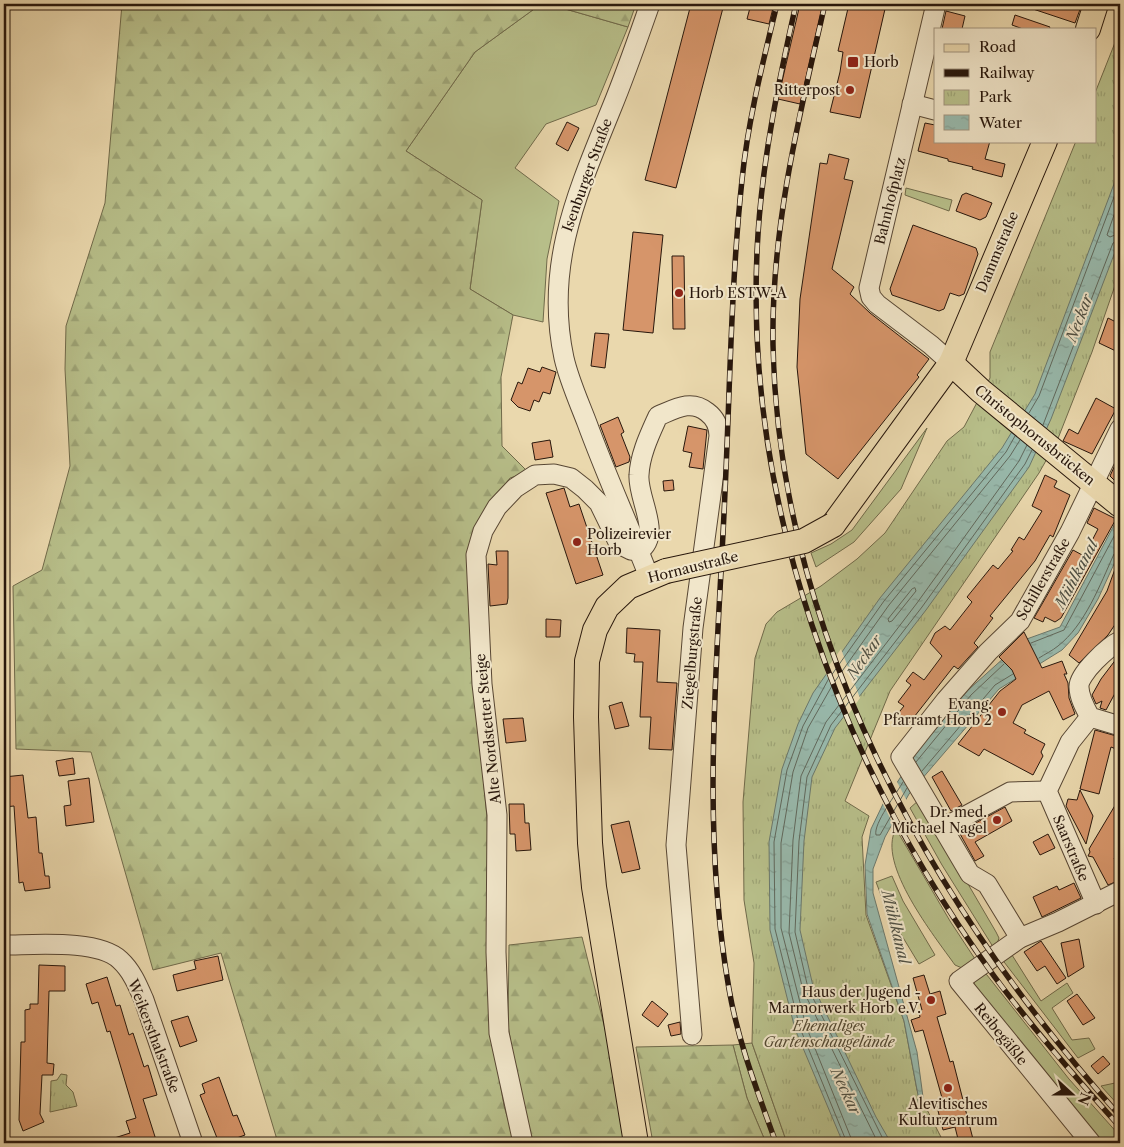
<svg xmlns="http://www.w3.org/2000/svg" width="1124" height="1147" font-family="'Libre Caslon Text',serif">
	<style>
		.grass { fill: #b7be89; stroke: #706a4a }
		.forest { fill: url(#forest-firs); stroke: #706a4a }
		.park { fill: url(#park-tufts); stroke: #706a4a }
		.water { fill: url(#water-ripples); stroke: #6b786c }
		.pier { fill: #ead8ad }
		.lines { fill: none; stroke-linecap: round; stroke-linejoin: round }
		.shore { stroke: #60685c; stroke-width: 1 }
		.building { fill: #d6956a; stroke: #28170c }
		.minor-casing { stroke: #584734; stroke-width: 21 }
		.major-casing { stroke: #28170c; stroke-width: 26 }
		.minor { stroke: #f1e6ca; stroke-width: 19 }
		.major { stroke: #ead8ad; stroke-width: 24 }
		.rail-casing { stroke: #28170c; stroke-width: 5.5 }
		.rail { stroke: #f1e6ca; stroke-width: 4; stroke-dasharray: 11; stroke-linecap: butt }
		.major-bridge-casing { stroke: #28170c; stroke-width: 26; stroke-linecap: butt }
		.major-bridge { stroke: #ead8ad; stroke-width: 24 }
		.poi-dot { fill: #8f2418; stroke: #f1e6ca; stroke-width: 2 }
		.labels { text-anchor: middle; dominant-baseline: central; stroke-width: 4; stroke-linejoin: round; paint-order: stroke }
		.poi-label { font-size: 14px; fill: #28170c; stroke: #f1e6ca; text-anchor: end }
		.street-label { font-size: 14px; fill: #28170c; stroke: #f1e6ca }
		.park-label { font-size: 14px; font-style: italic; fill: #534932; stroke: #f1e6ca }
		.water-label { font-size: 15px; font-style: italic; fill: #4f5044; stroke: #f1e6ca }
	</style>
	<defs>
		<pattern id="forest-firs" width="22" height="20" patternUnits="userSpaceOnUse" patternTransform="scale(1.25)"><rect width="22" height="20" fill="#b7be89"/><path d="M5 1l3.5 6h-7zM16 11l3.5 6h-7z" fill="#9da375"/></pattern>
		<pattern id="park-tufts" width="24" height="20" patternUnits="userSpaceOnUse" patternTransform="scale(1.25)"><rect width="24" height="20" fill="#b7be89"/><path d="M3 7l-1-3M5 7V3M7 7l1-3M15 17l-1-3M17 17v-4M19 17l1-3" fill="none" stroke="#9da375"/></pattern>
		<pattern id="water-ripples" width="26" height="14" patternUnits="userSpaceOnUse" patternTransform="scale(1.25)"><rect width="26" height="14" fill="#98b9ac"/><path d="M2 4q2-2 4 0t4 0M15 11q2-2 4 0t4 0" fill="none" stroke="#839e93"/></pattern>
	</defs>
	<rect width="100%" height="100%" fill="#ead8ad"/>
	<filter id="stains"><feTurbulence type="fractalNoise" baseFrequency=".004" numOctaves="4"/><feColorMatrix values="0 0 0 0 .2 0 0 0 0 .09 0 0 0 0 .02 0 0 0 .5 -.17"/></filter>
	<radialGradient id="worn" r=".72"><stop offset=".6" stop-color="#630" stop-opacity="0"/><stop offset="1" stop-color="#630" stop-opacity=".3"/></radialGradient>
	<g class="grass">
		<polygon points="541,4 548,4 628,27 596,105 546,124 515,168 559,201 547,259 543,322 513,315 470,289 482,200 406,151 475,52"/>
		<polygon points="906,188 952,200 949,211 905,195"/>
		<polygon points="927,428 901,489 854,542 816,567 811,553 831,544 852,530"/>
		<polygon points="919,800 996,932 999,938 995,950 942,865 910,808"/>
		<path d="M896,829L950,921L977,962L962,968L955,965C935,937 876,863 896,829Z"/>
		<polygon points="892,876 903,901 935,955 919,964 887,911 876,882"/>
		<polygon points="1012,955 1041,1001 1067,983 1073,993 1052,1008 1072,1040 1089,1038 1095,1049 1078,1058 1001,958"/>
		<polygon points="983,970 1069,1079 1120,1136 1120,1143 1099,1143 975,988 974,982"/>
		<polygon points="752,1043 787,1143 766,1143 747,1098 733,1045"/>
		<polygon points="1120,1068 1120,1107 1101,1086 1115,1083 1115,1069"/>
	</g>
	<g class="forest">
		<polygon points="122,4 541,4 475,52 406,151 482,200 470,289 513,315 501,377 502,446 528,472 510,478 489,505 470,549 482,765 488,828 493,1039 504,1106 515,1143 278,1143 221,953 153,970 91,752 16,749 13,586 42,570 70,466 65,369 66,326 105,203"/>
		<polygon points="548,4 636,4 628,27"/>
		<polygon points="582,937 611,1053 624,1143 533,1143 521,1108 508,1025 509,945"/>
		<polygon points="733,1045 747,1098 766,1143 653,1143 636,1047"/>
	</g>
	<g class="park">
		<polygon points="1120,30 1120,271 1092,352 1057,441 1039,473 890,691 845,801 869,816 862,837 866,915 904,1021 917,1090 944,1143 787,1143 752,1043 754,963 744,900 743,802 755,658 766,624 777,612 821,586 857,559 885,533 947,441 964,427 990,378 990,352 1076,141 1095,141 1095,93"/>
		<polygon points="61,1074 67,1075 66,1085 73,1092 77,1106 50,1112 51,1081 57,1080"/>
	</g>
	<g class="water">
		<polygon points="1120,168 1120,239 1051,419 1029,467 926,610 835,728 812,777 804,841 800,930 813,986 876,1117 891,1143 843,1143 795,1029 770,930 769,842 782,769 798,724 813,693 880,598 1002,448 1035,394"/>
		<polygon points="1120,514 1120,551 1098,599 1078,633 1062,650 999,689 909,794 885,837 873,869 873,893 917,1052 923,1097 918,1117 918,1095 904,1021 867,914 865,865 871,829 883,804 919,749 967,691 1024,640 1060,627"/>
	</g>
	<g class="pier">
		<polygon points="841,649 860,698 845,719 825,671"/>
		<polygon points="896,780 907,801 893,824 882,802"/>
	</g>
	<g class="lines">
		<g class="shore">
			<polyline points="1120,198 1107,235 1110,237 1120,233"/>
			<polyline points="1029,413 1039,396 1120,181"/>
			<polyline points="1043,425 1113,243 1120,240"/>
			<polygon points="915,588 916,591 892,621 889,622 888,619 912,589"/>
			<polyline points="1031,643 1064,630 1120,525"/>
			<path d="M1039,658C1045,654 1052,651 1058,646C1085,625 1100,585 1114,554L1120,551"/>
			<polyline points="916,762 971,695 1004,664"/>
			<polyline points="922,771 995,685 1013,674"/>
			<path d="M903,782C897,793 873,824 876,835H880L907,788"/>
			<polyline points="847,1143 800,1028 775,929 774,842 787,770 803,726 828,680 884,601 1006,452 1015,436"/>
			<polyline points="853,1143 806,1026 781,928 781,843 793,772 808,728 833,684 889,605 1010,456 1020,440"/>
			<polyline points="878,1143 803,990 789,933 793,840 801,776 826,722 917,603 1019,461 1027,445"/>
			<polyline points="885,1143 808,988 795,932 799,841 807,777 831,725 922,607 1025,464 1032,450"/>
		</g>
	</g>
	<g class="building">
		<polygon points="691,4 724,4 676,188 645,180"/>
		<polygon points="751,4 774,4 769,24 747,19"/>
		<polygon points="800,4 823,4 800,104 778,99"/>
		<polygon points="849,4 872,4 875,7 885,9 860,118 830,112 840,72 843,52 838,51"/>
		<polygon points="1024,4 1082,4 1075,23 1024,6"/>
		<polygon points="946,11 965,16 962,29 942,29"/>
		<polygon points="1015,15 1050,27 1049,29 1023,29 1012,25"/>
		<polygon points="567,122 579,128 568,151 556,144"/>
		<polygon points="925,123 935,125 935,141 990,141 985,159 1005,164 1002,177 972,169 973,167 948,161 948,159 918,151"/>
		<polygon points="829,154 849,159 844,179 853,181 832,269 854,287 850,294 870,313 929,359 917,375 919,377 838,479 806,454 797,367 800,299 820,163 827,164"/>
		<polygon points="966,193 992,203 986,217 980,220 956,211 962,195"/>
		<polygon points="913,225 976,248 978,254 964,294 959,296 950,293 944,309 939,311 892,295 890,289"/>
		<polygon points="633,232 663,235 653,333 623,330"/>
		<polygon points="672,256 684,256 685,329 673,329"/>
		<polygon points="1108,318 1120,324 1120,353 1099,343"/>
		<polygon points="595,333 609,334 605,368 591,366"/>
		<polygon points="542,367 556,372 550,394 543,392 539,402 534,400 530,411 518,407 511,400 518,382 522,384 528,368 540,372"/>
		<polygon points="1096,398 1116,409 1092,454 1063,441 1069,429 1078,434"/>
		<polygon points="618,417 624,432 621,434 630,457 629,462 616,467 600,425"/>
		<polygon points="688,426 707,430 703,469 689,467 692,453 683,451"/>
		<polygon points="550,440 553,457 535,460 532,443"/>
		<polygon points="1120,454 1120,486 1110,476"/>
		<polygon points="1045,475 1057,481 1054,487 1070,495 1053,537 1050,535 1035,561 990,616 993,618 974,643 978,647 958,669 954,666 907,726 896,716 904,706 898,702 911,685 906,681 913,672 924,680 942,656 930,643 935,633 945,626 950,630 972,602 967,597 993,565 998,569 1013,551 1011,550 1019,537 1024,540 1042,511 1032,506"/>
		<polygon points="673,480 674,490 664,491 663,481"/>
		<polygon points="564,488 570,507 579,504 603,575 576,584 546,493"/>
		<polygon points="1094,508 1116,519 1061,618 1055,622 1045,617 1043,622 1034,618 1073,550 1084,556 1098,529 1087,523"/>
		<polygon points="496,551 508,551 508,598 507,604 490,606 488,564 497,565"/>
		<polygon points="1119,558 1120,617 1108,635 1079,663 1069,655 1107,591"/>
		<polygon points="546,619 561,620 560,637 546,637"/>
		<polygon points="627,628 660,630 657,682 677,683 672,750 649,749 651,717 640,717 643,662 634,662 635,654 626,653"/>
		<polygon points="1024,632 1042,668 1062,661 1067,674 1064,674 1068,683 1069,698 1075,714 1063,720 1049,691 1022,705 1013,723 1026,730 1024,733 1045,744 1041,752 1043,756 1033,775 984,749 979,756 958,744 1000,691 1016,679 1012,670 999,657"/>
		<polygon points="1120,654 1120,684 1106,710 1100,708 1102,701 1096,704 1092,695 1101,679"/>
		<polygon points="622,702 629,726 615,729 609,706"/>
		<polygon points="523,718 526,741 506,743 503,719"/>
		<polygon points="1095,730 1120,737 1120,745 1117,744 1116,749 1111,747 1099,794 1080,789"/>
		<polygon points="73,758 75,774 59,776 56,761"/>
		<polygon points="942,771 962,805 951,811 932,777"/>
		<polygon points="23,775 28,818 36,817 39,853 42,853 45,876 49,876 50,888 25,891 23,882 19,883 14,806 4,807 4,777"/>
		<polygon points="89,778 94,822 66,826 64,806 71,805 68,781"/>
		<polygon points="1080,790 1093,816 1086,844 1066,806 1068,799 1077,800"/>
		<polygon points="1120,797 1118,822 1120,856 1114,858 1120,869 1120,880 1108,885 1093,857 1088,856 1090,852 1089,849"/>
		<polygon points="509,804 524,804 525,823 529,823 531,850 516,851 515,834 510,834"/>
		<polygon points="1005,807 1012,821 975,842 984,856 975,861 959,832"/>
		<polygon points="629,821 640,869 622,873 611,825"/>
		<polygon points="1048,834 1055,848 1040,855 1033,842"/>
		<polygon points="1074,883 1081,898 1042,917 1033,897 1057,886 1059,890"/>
		<polygon points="1079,939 1084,967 1068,977 1061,943"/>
		<polygon points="1041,941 1066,978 1057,984 1045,966 1037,971 1024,952"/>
		<polygon points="218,956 223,980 177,991 173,975 196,969 194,961"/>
		<polygon points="39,965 65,966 65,991 49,991 47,1063 54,1064 53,1075 42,1075 40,1114 44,1122 23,1131 19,1120 21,1042 25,1042 25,1010 30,1009 30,1004 38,1004"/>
		<polygon points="924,975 930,994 940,991 946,1014 937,1017 950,1062 953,1061 974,1143 959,1143 955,1127 943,1130 937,1107 944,1105 923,1030 915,1032 911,1020 920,1017 919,1011 922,1010 913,978"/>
		<polygon points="107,977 116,1006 120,1005 129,1035 133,1033 144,1067 148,1065 157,1095 143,1099 157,1143 105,1143 105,1141 130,1133 126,1121 136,1118 110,1031 107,1032 98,1002 92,1004 86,984"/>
		<polygon points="1077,994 1095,1018 1083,1025 1067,1001"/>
		<polygon points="652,1001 668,1014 658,1027 642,1015"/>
		<polygon points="188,1016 197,1041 180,1047 171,1021"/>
		<polygon points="680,1022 681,1034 671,1036 668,1025"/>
		<polygon points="1103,1056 1110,1064 1098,1074 1091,1066"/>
		<polygon points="219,1077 233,1116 237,1115 245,1135 223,1143 219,1143 200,1095 205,1093 202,1084"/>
	</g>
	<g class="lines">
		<g class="minor-casing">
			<g id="minor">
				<polyline points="936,4 869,288 871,297 877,304 931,345 951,363"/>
				<polyline points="912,104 935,110"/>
				<path d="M639,551C663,535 637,498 639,475C640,454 650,434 658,416C675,409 691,399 707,412C715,418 719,426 719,436L693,628L676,845L692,1035"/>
				<path d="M649,577C629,525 606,475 587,423C579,402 569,380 564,358C544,265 578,191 612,107C626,73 638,38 650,4"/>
				<path d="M1120,641C1109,646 1078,674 1079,687C1079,697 1085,708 1090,717L1120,726"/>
				<polyline points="1090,717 1070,742 1047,791 1096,904"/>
				<polyline points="943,828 1010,792 1047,791"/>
				<polyline points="1020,938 987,884 970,874 901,757 946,700 988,652 1020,621 1070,532 1120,429"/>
				<path d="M4,945C34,945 98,939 120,960C132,971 138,986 144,1000L193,1143"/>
				<polyline points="523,1143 499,1033 496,952 497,815 482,684 476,555 483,531 497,507 515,488 535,475 554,474 571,478 585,489 599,503 619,544 631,550 639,551"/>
				<polyline points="1091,1143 959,981 1020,938 1058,922 1120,891"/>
			</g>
		</g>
		<g class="major-casing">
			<g id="major">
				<polyline points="1088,29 1096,4"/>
				<polyline points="951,363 981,391 1120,505"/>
				<polyline points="833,525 951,363 1045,141"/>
				<polyline points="636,1143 594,887 590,843 586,717 587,661 595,630 607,607 628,587 666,571"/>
			</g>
		</g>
		<use href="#minor" class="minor"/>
		<use href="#major" class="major"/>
		<g class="rail-casing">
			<g id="rail">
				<path d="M796,4C779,80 763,156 758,234C741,498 840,765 994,976C1033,1029 1077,1079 1120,1127"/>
				<path d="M825,4C799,116 771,229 773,345C779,636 931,904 1120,1116"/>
				<path d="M776,1143C758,1093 738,1042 729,989C700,824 718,657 725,492C730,388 731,283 742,180C748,120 763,62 777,4"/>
			</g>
		</g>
		<use href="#rail" class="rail"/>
		<g class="major-bridge-casing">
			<polyline id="major-bridge" points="666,571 804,541 833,525"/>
		</g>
		<use href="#major-bridge" class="major-bridge"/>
	</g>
	<g class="poi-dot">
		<rect x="847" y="56" width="12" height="12" rx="2.5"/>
		<circle cx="850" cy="90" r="5"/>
		<circle cx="679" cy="293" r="5"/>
		<circle cx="577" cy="542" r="5"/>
		<circle cx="1002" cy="712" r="5"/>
		<circle cx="997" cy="820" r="5"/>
		<circle cx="931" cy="1000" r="5"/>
		<circle cx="948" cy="1088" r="5"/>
	</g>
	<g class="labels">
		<g class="poi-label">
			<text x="864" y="62" text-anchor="start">Horb</text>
			<text x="840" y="90">Ritterpost</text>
			<text x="689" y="293" text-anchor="start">Horb ESTW-A</text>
			<text x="587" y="534" text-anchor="start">Polizeirevier<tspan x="587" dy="16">Horb</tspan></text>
			<text x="992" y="704">Evang.<tspan x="992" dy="16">Pfarramt Horb 2</tspan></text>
			<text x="987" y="812">Dr. med.<tspan x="987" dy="16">Michael Nagel</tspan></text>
			<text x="921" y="992">Haus der Jugend -<tspan x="921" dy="16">Marmorwerk Horb e.V.</tspan></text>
			<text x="948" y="1104" text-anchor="middle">Alevitisches<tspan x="948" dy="16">Kulturzentrum</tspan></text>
		</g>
		<g class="street-label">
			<text transform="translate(587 175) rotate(-70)">Isenburger Straße</text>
			<text transform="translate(890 201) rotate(-76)">Bahnhofplatz</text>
			<text transform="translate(997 252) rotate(-67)">Dammstraße</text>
			<text transform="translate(1035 435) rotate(39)">Christophorusbrücken</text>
			<text transform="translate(693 567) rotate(-14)">Hornaustraße</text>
			<text transform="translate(1043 579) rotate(-60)">Schillerstraße</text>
			<text transform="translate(692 653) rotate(-85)">Ziegelburgstraße</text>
			<text transform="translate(488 729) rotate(-96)">Alte Nordstetter Steige</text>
			<text transform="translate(1071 848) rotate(67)">Saarstraße</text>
			<text transform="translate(1001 1034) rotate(51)">Reibegäßle</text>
			<text transform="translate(154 1036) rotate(69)">Weikersthalstraße</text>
		</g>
		<g class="park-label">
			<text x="829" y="1026">Ehemaliges<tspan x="829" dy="16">Gartenschaugelände</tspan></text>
		</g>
		<g class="water-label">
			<text transform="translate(1079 318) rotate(-69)">Neckar</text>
			<text transform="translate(1076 574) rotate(-62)">Mühlkanal</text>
			<text transform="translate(864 657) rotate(-55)">Neckar</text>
			<text transform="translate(896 927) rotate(76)">Mühlkanal</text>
			<text transform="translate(846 1091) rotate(65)">Neckar</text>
		</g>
	</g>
	<rect width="1124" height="1147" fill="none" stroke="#ead8ad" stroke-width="20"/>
	<rect x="5" y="5" width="1114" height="1137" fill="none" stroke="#28170c" stroke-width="2.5"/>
	<rect x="10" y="10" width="1104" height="1127" fill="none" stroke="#28170c"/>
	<rect x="934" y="28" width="162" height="115" fill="#f1e6ca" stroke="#a1937e"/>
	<rect x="944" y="44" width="25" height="8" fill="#ead8ad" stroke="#a1937e"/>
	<text x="979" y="52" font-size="15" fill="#28170c">Road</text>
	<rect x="944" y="69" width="25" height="8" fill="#28170c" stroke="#a1937e"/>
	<text x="979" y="78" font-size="15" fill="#28170c">Railway</text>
	<rect x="944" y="90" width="25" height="15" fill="url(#park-tufts)" stroke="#a1937e"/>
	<text x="979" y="102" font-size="15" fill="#28170c">Park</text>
	<rect x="944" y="115" width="25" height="15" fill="url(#water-ripples)" stroke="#a1937e"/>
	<text x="979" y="128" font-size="15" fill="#28170c">Water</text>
	<g transform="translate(1072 1094) rotate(111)" stroke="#f1e6ca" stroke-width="4" paint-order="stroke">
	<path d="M0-4L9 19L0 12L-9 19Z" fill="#28170c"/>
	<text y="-8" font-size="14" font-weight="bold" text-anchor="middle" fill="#28170c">N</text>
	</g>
	<rect width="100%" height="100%" filter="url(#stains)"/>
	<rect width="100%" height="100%" fill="url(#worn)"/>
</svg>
